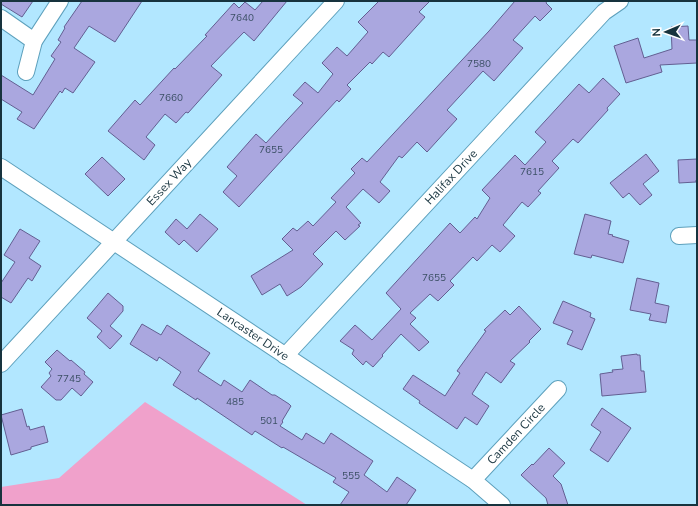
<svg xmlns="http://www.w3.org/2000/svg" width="698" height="506" font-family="'Nunito Sans',sans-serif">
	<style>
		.green { fill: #f0a1cb }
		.building { fill: #aaa7df; stroke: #635f92 }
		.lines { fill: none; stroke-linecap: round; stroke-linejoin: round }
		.minor-casing { stroke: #5da0bc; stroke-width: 18 }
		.minor { stroke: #fff; stroke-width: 16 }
		.labels { text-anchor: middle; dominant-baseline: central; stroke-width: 3.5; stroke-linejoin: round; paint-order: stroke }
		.number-label { font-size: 10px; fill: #3c5066 }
		.street-label { font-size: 12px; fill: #17333e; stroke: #fff }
	</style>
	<rect width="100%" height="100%" fill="#b2e7ff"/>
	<polygon class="green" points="145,402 307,505 1,505 1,487 59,478"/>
	<g class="building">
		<polygon points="1,1 33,1 22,17 1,4"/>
		<polygon points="82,1 142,1 115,42 89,26 74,48 95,62 73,93 65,88 62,93 60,91 34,129 17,119 22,112 1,99 1,75 33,95 55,59 51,56 61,42 58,40 65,28 64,27"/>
		<polygon points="263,1 287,1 254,41 244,32 211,66 222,75 188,113 186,112 176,123 165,114 146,137 155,145 144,160 108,131 135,100 140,105 174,68 175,69 207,36 205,35 234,3 239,8 245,2 255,10"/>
		<polygon points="379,1 430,1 419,12 425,17 389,57 383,52 372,64 370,62 347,85 351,89 339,102 337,100 239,207 223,192 237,176 227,167 256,134 266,143 288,119 303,103 293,95 305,82 318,93 333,74 322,63 337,47 347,56 368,32 358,22"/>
		<polygon points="515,1 547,1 546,3 552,9 540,21 535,16 513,40 523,48 494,81 483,71 447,110 457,119 427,152 417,142 402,158 399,156 380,182 390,191 379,203 363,189 346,207 361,223 358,225 360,226 345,240 336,231 313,254 323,264 301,287 287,296 280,284 262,295 251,276 293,250 282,239 293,228 297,231 308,221 313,226 336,202 331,198 355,173 351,169 362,158 367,162 489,31"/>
		<polygon points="688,26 689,40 697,40 697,63 660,65 662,72 626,83 614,46 638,38 644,58 672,49 671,27"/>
		<polygon points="603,78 620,94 607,108 608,110 578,143 573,139 552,161 559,168 538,191 541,193 528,207 522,202 503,225 515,236 500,252 492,245 477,261 473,257 450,281 454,285 438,301 430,294 410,313 416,318 410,324 429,342 419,351 401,334 382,355 383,356 373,367 366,361 363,365 352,354 354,350 340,341 355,325 372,340 401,309 386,293 450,223 460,233 475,217 477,219 490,198 482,190 515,155 525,165 546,142 535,132 579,84 589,93"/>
		<polygon points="646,154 659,171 643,184 652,195 640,205 629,193 623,198 610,183"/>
		<polygon points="102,157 125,179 108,196 85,174"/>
		<polygon points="697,159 697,180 696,180 696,182 679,183 678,160"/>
		<polygon points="200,214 218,229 197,252 184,240 179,245 165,232 176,219 187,229"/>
		<polygon points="585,214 611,221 608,234 613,235 612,236 629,241 623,263 592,255 591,258 574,254"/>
		<polygon points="20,229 40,241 29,258 41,266 32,281 28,278 11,303 1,297 1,283 15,262 4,255"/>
		<polygon points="637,278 659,283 655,303 669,306 666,323 649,320 651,314 630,310"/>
		<polygon points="108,293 123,306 123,311 110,326 122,336 110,349 97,337 102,331 87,318"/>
		<polygon points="563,301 591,313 590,317 595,319 582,350 567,344 573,331 553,323"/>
		<polygon points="519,306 541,329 529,341 530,342 510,361 515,364 501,383 486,372 472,394 489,406 477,425 465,417 457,429 419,403 420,401 403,389 413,375 445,396 460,373 457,371 486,331 484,330 505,310 510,315"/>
		<polygon points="142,324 161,335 167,325 210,353 198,371 221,386 224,380 242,392 250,380 272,395 275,395 289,404 291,406 282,421 283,422 280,426 302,440 306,433 324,444 331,433 373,461 364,475 387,492 397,477 416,490 406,505 340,505 349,492 333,482 336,478 283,447 282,448 255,431 252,435 197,398 196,400 173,385 181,372 159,357 157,361 130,344"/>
		<polygon points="57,350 70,361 71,360 85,372 84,374 93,382 81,396 72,388 61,400 56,400 41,387 51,376 49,373 52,369 45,362"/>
		<polygon points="637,354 637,355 640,355 641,371 644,371 646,392 602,396 600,374 613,372 612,370 623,369 621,356"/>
		<polygon points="602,408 631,428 608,462 590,450 601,432 591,425"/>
		<polygon points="22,409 27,427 29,426 30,430 44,426 48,442 31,447 31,449 11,455 1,415"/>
		<polygon points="549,448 565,463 553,476 561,484 568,505 548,505 546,498 521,475 532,464 533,465"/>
	</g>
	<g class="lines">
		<g class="minor-casing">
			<g id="minor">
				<polyline points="1,18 34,41"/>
				<polyline points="26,72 34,41 60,1"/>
				<polyline points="1,167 473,480 502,505"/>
				<polyline points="679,236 697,235"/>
				<polyline points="285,356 604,12 620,1"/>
				<polyline points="1,364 336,1"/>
				<polyline points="473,480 558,389"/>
			</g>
		</g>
		<use href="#minor" class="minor"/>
	</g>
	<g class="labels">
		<g class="number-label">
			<text x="242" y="18">7640</text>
			<text x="479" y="64">7580</text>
			<text x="171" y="98">7660</text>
			<text x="271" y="150">7655</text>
			<text x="532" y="172">7615</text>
			<text x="434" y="278">7655</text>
			<text x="69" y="379">7745</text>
			<text x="235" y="402">485</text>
			<text x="269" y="421">501</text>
			<text x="351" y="476">555</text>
		</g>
		<g class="street-label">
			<text transform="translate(451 177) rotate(-47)">Halifax Drive</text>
			<text transform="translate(169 182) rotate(-47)">Essex Way</text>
			<text transform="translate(253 334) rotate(34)">Lancaster Drive</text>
			<text transform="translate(516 434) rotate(-47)">Camden Circle</text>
		</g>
	</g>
	<rect width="698" height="506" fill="none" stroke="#17333e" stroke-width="4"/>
	<g transform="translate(666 32) rotate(268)" stroke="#ffffff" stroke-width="3" paint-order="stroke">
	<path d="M0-3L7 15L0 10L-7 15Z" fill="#17333e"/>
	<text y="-6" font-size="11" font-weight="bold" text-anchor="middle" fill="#17333e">N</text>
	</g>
</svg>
